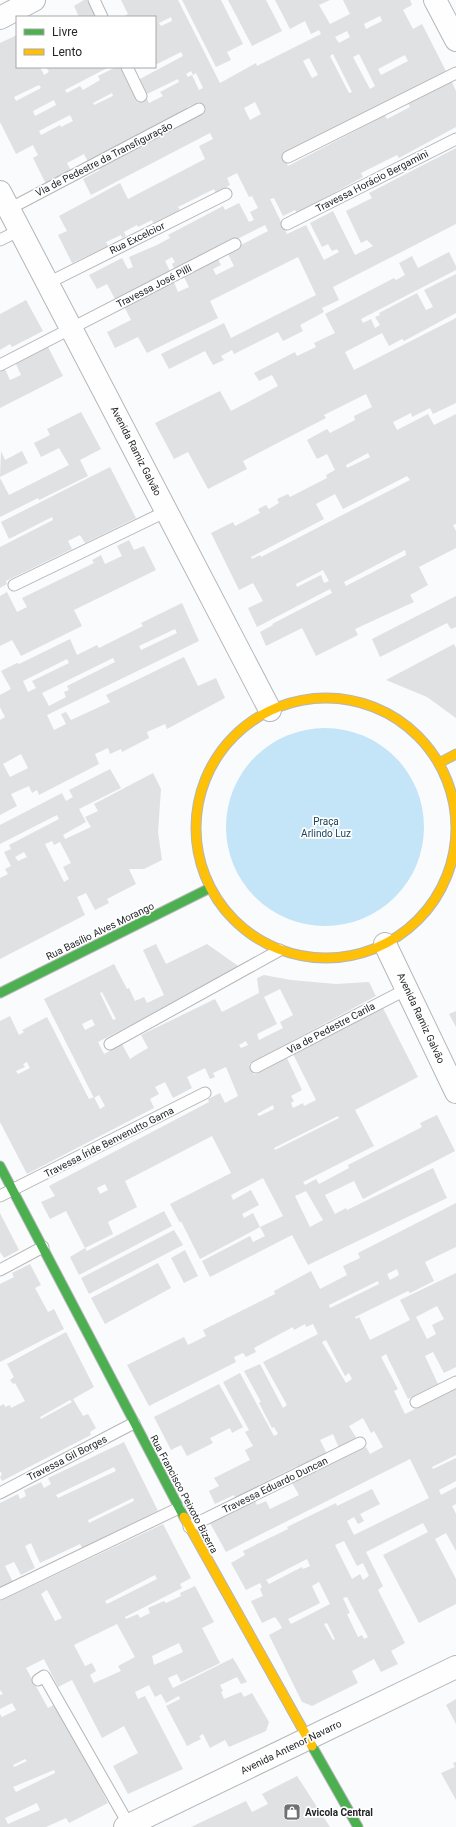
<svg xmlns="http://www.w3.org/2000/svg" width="456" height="1827" font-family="Roboto,sans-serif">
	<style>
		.green { fill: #c4e4f8 }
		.building { fill: #dfe1e3; fill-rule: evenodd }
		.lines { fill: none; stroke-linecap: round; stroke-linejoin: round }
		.lane-casing { stroke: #b5b6b8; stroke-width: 13 }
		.street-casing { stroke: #b5b6b8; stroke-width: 24 }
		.fast-casing { stroke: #b5b6b8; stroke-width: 11 }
		.slow-casing { stroke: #b5b6b8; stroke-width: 11 }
		.lane { stroke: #fefeff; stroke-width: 11 }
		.street { stroke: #fefeff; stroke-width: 22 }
		.fast { stroke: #4caf50; stroke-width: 9 }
		.slow { stroke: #ffc107; stroke-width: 9 }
		.labels { text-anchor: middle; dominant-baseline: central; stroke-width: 3.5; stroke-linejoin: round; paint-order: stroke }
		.street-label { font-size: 10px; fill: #242627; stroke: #fff }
		.park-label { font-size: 10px; fill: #18445c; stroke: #fff }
		.poi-label { font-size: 10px; font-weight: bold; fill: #242627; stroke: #fff; text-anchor: start }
	</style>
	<rect width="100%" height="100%" fill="#f9fbfd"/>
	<circle class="green" cx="325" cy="827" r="99"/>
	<g class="building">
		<polygon points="84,0 87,0 96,17 79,17 74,6"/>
		<path d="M121,0H178L220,83L256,63L257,66L321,34L319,30L311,34L305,21L290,29L275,0H330L319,5L330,24L350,14L343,0H410L412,5L403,10L413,29L422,24L446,71L283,155L288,166L378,119L385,115L387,119L410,107L408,103L451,80L456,91V127L399,158L397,155L361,173L363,177L297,213L295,210L283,216L274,198L270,199L287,234L306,225L328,268L324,260L339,252L337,249L332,251L328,244L322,247L310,223L333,211L355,255L373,246L367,240L361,243L346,211L372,198L369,193L456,148V224L333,287L339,300L322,308L324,312L300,325L303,331L283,341L278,332L234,354L232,350L221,356L224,360L213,365L205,351L169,369L161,354L224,323L231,338L316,295L298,257L210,301L218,318L147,353L138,337L115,348L107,332L131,320L124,306L173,280L178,292L189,287L183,275L217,257L221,265L213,269L216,275L234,266L227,252L268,231L265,225L175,271L172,264L175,262L172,257L165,261L171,273L116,301L107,284L97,289L89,275L122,258L128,269L133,267L129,257L157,245L170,238L168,235L223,206L225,210L239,203L249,222L254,220L250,212L258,208L252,196L249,197L237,173L227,178L230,185L216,193L214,189L178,207L180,210L153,223L152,220L138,227L137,225L124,232L126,236L122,238L121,235L106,242L108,246L72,263L58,235L67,231L59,216L120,183L128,199L205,159L199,146L213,139L210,133L91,195L83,179L100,170L98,167L204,112L199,102L187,107L188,110L88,162L84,154L67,163L71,171L46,184L33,158L38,155L33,145L16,154L0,122V43L17,35V67H40L44,75L49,72L46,67H109L65,90L67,93L80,86L83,90L100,80L98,76L116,67H120L138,103L147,99L149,103L163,96L160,92L179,82L178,79L147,94L140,79L183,56L181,52L155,65V17H123L128,14ZM380,16L382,21L366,29L364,24ZM171,17L172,21L161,26L159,23ZM347,31L350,37L339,43L335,37ZM333,54L352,92L349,93L330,56ZM359,54L375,86L370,89L353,57ZM405,55L408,61L381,75L378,69ZM309,58L318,75L312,78L303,61ZM191,71L193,75L196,73L203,88L199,90L192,75L188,77L186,74ZM39,85L41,88L16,101L14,97ZM112,93L113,96L94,105L93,103ZM54,100L56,105L35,116L33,111ZM255,102L261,114L250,120L244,108ZM70,115L73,121L61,127L60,125L41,135L39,131Z"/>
		<polygon points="182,0 221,0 243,44 227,52 231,60 216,67"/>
		<polygon points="228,0 266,0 282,31 252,46"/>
		<path d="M449,252L456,266V270L361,319L363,323L371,319L375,328L380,325L375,317L380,315L379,313L417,293L426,310L433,307L424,290L456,274V313L404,341L402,339L389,346L382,333L345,352L354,370L456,318V403L433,414L430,408L412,417L411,413L393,422L397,430L428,414L434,425L456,414V524L453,525L456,531V548L419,567L428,585L410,595L414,602L355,629L358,635L316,656L302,628L266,646L260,632L273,625L272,624L332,593L330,589L257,627L248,608L263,601L253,583L239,590L211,533L233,522L235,526L260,513L258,509L266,505L269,509L279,503L277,499L288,494L290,497L327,478L326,475L335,470L327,454L317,459L307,440L327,429L330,433L355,420L354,416L372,407L366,394L324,415L326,418L243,461L247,469L208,489L188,452L174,459L155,423L220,391L231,411L278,386L272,375L259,381L254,373L295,352L297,356L316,347L314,343L335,333L325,314L394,278L396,280L405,275L399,263L412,256L418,268ZM368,453L370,457L347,468L346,465ZM407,476L410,480L261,557L260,555L252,559L251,557L324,519L316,504L335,494L343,509ZM405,550L406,555L346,586L344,582ZM323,570L329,581L324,583L321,575L297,587L296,584Z"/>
		<polygon points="26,300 43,331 12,347 10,344 0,350 0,314"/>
		<polygon points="48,347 63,376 0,408 0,372 5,369 10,380 21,375 16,364"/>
		<polygon points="81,412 101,449 80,460 88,476 39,500 38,498 0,517 0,478 9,495 69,465 59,448 41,457 34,443 50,435 47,429"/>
		<polygon points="1,451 5,460 22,451 28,463 0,477"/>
		<polygon points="110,467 136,518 85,543 80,535 68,541 72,549 6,581 7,584 0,588 0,547 53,520 52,517 9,539 1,522"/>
		<polygon points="129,540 134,550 144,546 156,570 74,610 82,626 21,656 12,640 0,646 0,596 7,592 17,612 27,607 22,598 94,563 92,560 101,555 105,564 122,556 117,546"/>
		<polygon points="456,596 456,627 451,629 447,623 380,657 372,639"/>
		<path d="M182,603L199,641L47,715L54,730L66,724L61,714L66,712L71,720L110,702L106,695L184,657L198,686L216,678L225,698L167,729L165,724L147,732L149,738L122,752L121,749L110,754L108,748L95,754L99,764L39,795L37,790L32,793L29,786L11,794L17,806L0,815V720L5,717L0,707V695L11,689L1,671L17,663L19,664L70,639L77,655L97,645L99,648L143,626L141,623ZM175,629L177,633L141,650L139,646ZM113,658L115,662L67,686L69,690L64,692L66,697L49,706L42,693ZM67,659L69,663L32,681L36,688L28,692L23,681ZM21,754L28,768L10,777L3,764Z"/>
		<polygon points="454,644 456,648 456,718 427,697 386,680"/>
		<path d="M110,769L121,788L79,809L86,822L63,835L65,839L91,827L85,817L98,811L94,804L153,773L161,789L158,832L162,860L144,869H129L136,884L107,899L109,903L95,910L86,893L77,897L85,915L0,959V878L8,874L5,869L11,866L4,852L11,849L9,845L59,819L57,815L0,844V825L62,793L66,801L73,797L69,790ZM52,841L54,845L60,842L71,863L63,867L69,879L64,882L45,844ZM24,852L27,857L18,861L15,857Z"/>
		<path d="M156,944L166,964L207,944L241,968L98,1042L104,1054L122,1044L130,1059L136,1055L148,1048L141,1035L215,999L222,1012L259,993L257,978L264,975L291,980L336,984L369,982L376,996L249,1064L254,1075L287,1058L302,1090L291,1096L294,1101L291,1103L293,1108L303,1103L304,1106L316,1100L293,1054L383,1008L418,1077L355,1110L374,1146L303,1182L305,1185L316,1179L319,1184L349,1168L348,1165L422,1127L420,1123L437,1115L455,1151L363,1199L354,1181L325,1195L335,1214L346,1208L347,1210L433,1168L447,1198L308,1265L292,1235L210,1277L202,1261L250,1236L253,1242L265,1236L260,1227L283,1216L263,1178L231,1195L233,1200L251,1190L259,1205L242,1214L244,1218L253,1213L260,1227L200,1259L181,1221L180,1223L170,1204L231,1173L212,1136L125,1181L137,1207L108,1222L113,1234L85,1248L66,1211L50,1219L41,1202L55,1196L49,1186L209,1102L208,1099L220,1093L225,1103L238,1096L226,1067L213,1073L215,1077L210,1079L205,1068L187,1077L192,1088L173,1098L165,1082L155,1087L159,1094L150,1099L154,1108L27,1174L0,1122V1021L10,1016L19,1035L24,1032L22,1030L47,1017L89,1099L94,1097L100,1109L105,1106L99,1095L94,1098L44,999L114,964L127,989L129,988L135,1001L144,997L147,1003L164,995L143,950ZM280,989L293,1015L280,1022L283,1028L259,1040L257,1034L277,1024L264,997ZM102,992L116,1019L113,1020L100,993ZM92,1019L95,1025L85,1030L82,1024ZM246,1041L248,1045L241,1048L239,1045ZM27,1062L30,1068L18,1074L16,1071L25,1067L23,1064ZM273,1105L274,1109L259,1116L257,1114ZM338,1116L339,1118L275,1150L274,1148ZM105,1184L108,1190L100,1194L97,1188ZM306,1191L323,1220L310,1227L295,1196Z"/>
		<polygon points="456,1011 456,1027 449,1014"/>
		<path d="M456,1203V1247L425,1262L434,1281L410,1293L408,1291L355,1317L356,1319L359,1317L370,1340L410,1320L400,1300L456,1273V1367L444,1373L433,1352L425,1356L438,1384L408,1399L386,1354L381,1357L398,1389L394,1391L405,1414L456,1389V1455L432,1467L433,1469L456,1458V1481L439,1490L441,1495L456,1487V1504L452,1506L456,1514V1551L446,1533L435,1539L456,1579V1604L419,1623L383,1555L428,1532L423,1523L366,1552L383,1586L378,1590L405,1643L391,1651L398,1664L381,1672L374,1659L352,1671L358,1683L312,1706L302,1702L269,1635L282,1628L280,1624L275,1617L262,1623L251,1601L263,1596L260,1589L262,1587L260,1583L246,1590L231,1563L245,1555L243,1551L288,1529L287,1527L336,1503L337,1506L372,1489L380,1504L360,1514L364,1521L358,1524L354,1517L347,1521L354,1535L429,1498L410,1459L226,1552L210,1523L255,1501L257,1505L266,1501L270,1509L299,1495L292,1483L366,1447L370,1454L383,1447L374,1431L371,1433L363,1418L349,1426L357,1439L339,1448L333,1434L320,1440L327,1454L298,1469L297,1466L259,1485L260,1488L236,1500L234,1495L215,1504L209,1491L219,1486L214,1478L250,1460L245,1450L253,1446L245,1432L249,1430L223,1382L240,1373L274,1436L278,1434L274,1427L272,1428L259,1403L261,1402L244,1371L260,1364L283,1408L287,1405L263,1362L318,1334L313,1324L306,1327L305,1324L294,1330L293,1327L254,1348L256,1352L246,1357L243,1353L234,1357L236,1362L149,1406L127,1365L184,1337L188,1345L206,1336L203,1330L275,1294L274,1291L311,1271L320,1289L347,1275L343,1266L360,1258L358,1253ZM397,1269L399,1275L390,1280L387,1274ZM378,1281L379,1284L330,1308L329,1305ZM437,1306L444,1319L432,1325L436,1334L427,1339L416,1317ZM326,1340L345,1376L349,1373L352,1379L346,1383L322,1342ZM344,1541L357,1566L363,1563L369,1576L363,1580L360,1574L352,1579L335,1545ZM307,1559L310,1566L303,1569L302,1567L269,1584L266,1580ZM319,1582L330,1604L291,1624L288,1619L320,1603L312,1586ZM347,1597L368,1637L364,1639L362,1635L358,1637L347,1614L350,1613L343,1598ZM327,1623L335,1639L333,1640L324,1624Z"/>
		<polygon points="164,1211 172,1226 79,1275 70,1257 85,1248 87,1251"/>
		<polygon points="0,1213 19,1250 4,1258 0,1252"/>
		<polygon points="174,1230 183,1245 89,1294 81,1278"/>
		<polygon points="185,1250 198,1276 184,1283 171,1258"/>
		<polygon points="158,1263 171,1288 105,1324 91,1298"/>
		<polygon points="30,1264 41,1285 35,1288 48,1312 54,1309 64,1329 0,1362 0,1284 14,1277 12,1273"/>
		<path d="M66,1332L94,1387L73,1399L83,1416L88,1414L96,1428L90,1432L91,1435L2,1481L0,1477L2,1474L0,1471V1406L4,1404L5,1407L10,1405L11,1408L25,1401L15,1383L13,1384L10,1380L14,1377L7,1364ZM70,1400L72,1402L41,1419L40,1417Z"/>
		<polygon points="219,1384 243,1427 232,1433 230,1428 210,1438 213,1443 187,1456 181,1445 171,1450 154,1417"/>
		<path d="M124,1442L158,1511L82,1548L80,1544L40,1563L31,1543L25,1546L35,1568L21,1575L14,1562L5,1566L13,1582L0,1588V1503L18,1494L20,1499L26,1496L24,1490L41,1482L44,1488L51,1484L48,1478ZM114,1467L116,1471L58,1498L56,1495ZM133,1498L134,1501L89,1523L88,1520Z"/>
		<path d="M163,1524L191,1578L180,1584L182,1588L125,1617L126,1619L138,1614L140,1618L150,1613L148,1608L164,1601L166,1603L181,1596L180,1593L195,1586L214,1622L202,1628L220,1663L181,1682L177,1674L168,1678L173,1688L233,1658L247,1682L241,1684L237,1677L220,1685L223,1691L221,1692L224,1699L241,1692L244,1697L252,1693L269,1722L266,1731L229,1747L225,1740L210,1748L203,1734L199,1736L201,1739L187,1746L166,1706L180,1699L179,1696L166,1703L161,1694L155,1697L149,1685L135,1692L138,1699L145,1696L183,1769L128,1794L113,1766L138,1753L124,1726L102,1738L72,1680L58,1687L44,1659L26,1668L48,1708L57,1703L108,1803L69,1823L66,1818L46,1827H0V1714L2,1717L16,1710L12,1703L0,1709V1695L3,1694L0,1690V1601ZM155,1575L157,1579L107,1604L105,1601ZM47,1590L62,1618L55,1621L41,1594ZM117,1624L135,1657L118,1666L121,1671L94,1683L90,1675L96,1671L92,1663L85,1666L74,1645ZM179,1643L183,1652L154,1665L152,1656ZM25,1759L27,1761L14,1767L13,1765ZM54,1770L55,1773L16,1792L13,1787ZM37,1803L40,1810L8,1824L5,1818Z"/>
		<polygon points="456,1699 456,1724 446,1705"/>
		<polygon points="456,1762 456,1800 441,1773 455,1767 453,1763"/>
		<polygon points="297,1776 330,1827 191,1827 246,1801 252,1812 268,1804 262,1794"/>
	</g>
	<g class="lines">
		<g class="lane-casing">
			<g id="lane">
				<polyline points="94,0 102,17"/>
				<polyline points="127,67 141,96"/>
				<polyline points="288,157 456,73"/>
				<polyline points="9,209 199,109"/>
				<polyline points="287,224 456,139"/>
				<polyline points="0,240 20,230"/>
				<polyline points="48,283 226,194"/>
				<polyline points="0,365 235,244"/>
				<polyline points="14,585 167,511"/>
				<polyline points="110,1044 280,950"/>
				<polyline points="256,1067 407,989"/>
				<polyline points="0,1196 205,1093"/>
				<polyline points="0,1270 43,1247"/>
				<polyline points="416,1402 456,1382"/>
				<polyline points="0,1493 134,1423"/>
				<polyline points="189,1527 360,1443"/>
				<polyline points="0,1594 179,1508"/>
				<polyline points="38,1680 44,1676 129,1825"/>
			</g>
		</g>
		<g class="street-casing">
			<g id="street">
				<polyline points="435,0 456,40"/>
				<polyline points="0,18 34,0"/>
				<polyline points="0,192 270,710"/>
				<polyline points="385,944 456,1092"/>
				<polyline points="125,1827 456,1667"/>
			</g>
		</g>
		<g class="fast-casing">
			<g id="fast">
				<polyline points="0,993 210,888"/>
				<polyline points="0,1166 184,1517"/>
				<polyline points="312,1746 358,1827"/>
			</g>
		</g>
		<g class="slow-casing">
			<g id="slow">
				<circle cx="326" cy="828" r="130"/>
				<polyline points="439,763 456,754"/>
				<polyline points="184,1517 312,1746"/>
			</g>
		</g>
		<use href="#lane" class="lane"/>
		<use href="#street" class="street"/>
		<use href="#fast" class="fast"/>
		<use href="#slow" class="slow"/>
	</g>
	<defs>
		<g id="shop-square" transform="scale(0.9)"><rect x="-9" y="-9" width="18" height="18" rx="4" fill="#6f7172" stroke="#fff"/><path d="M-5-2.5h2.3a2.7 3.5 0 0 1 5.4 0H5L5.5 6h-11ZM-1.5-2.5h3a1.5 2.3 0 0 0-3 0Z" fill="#fff"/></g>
	</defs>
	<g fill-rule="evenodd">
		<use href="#shop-square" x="292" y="1812"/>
	</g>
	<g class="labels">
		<g class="street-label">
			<text transform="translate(104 159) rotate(-27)">Via de Pedestre da Transfiguração</text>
			<text transform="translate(372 181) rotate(-27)">Travessa Horácio Bergamini</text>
			<text transform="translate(137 238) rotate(-26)">Rua Excelcior</text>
			<text transform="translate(154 286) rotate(-27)">Travessa José Pilli</text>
			<text transform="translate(136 451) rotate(63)">Avenida Ramiz Galvão</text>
			<text transform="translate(100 931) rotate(-26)">Rua Basílio Alves Morango</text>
			<text transform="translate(421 1018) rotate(65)">Avenida Ramiz Galvão</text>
			<text transform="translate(331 1028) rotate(-28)">Via de Pedestre Carila</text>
			<text transform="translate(109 1142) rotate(-27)">Travessa Íride Benvenutto Gama</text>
			<text transform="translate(67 1458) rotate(-27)">Travessa Gil Borges</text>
			<text transform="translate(275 1485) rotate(-26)">Travessa Eduardo Duncan</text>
			<text transform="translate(184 1494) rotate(62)">Rua Francisco Peixoto Bizerra</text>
			<text transform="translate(291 1747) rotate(-26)">Avenida Antenor Navarro</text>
		</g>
		<g class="park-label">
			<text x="326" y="821">Praça<tspan x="326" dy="12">Arlindo Luz</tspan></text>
		</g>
		<g class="poi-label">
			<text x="305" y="1812">Avicola Central</text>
		</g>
	</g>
	<rect x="16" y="16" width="140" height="52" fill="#ffffff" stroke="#a7a8a9"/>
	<rect x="24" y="29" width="20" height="6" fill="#4caf50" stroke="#a7a8a9"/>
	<text x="52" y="36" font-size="12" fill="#242627">Livre</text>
	<rect x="24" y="49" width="20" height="6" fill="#ffc107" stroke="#a7a8a9"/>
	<text x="52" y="56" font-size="12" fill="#242627">Lento</text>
</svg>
